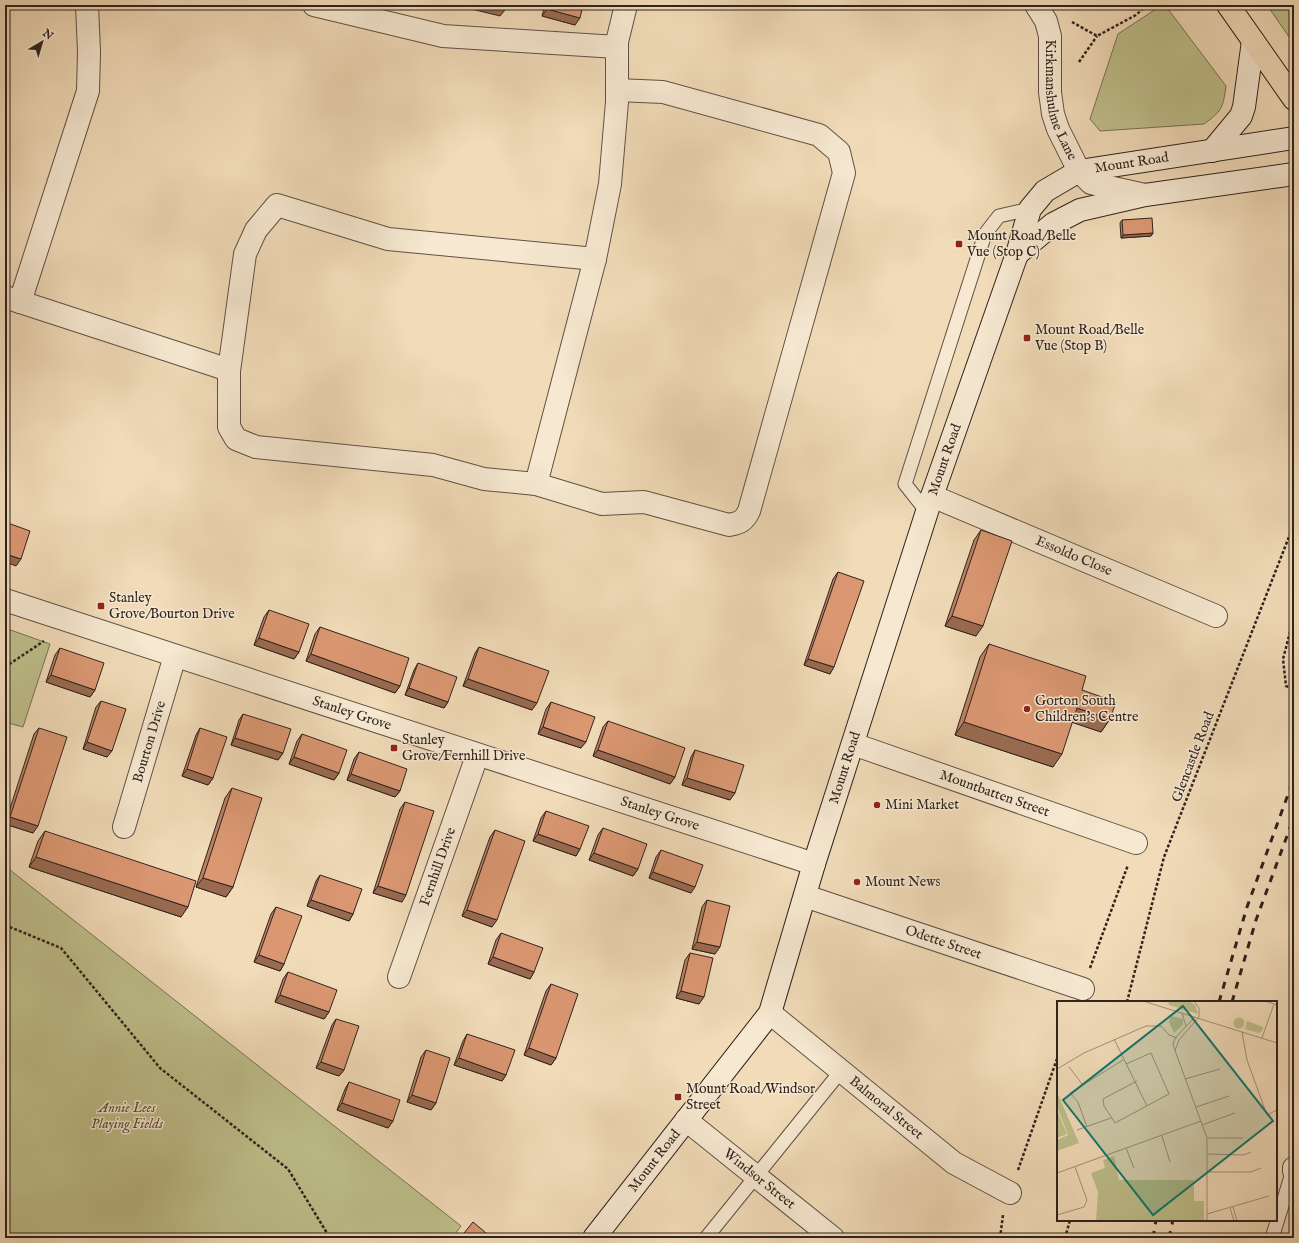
<svg xmlns="http://www.w3.org/2000/svg" width="1299" height="1243" font-family="'IM FELL English',serif">
	<style>
		.green { fill: #bebf8b; stroke: #777154 }
		.lines { fill: none; stroke-linecap: round; stroke-linejoin: round }
		.service-casing { stroke: #605144; stroke-width: 15 }
		.minor-casing { stroke: #605144; stroke-width: 24 }
		.tertiary-casing { stroke: #605144; stroke-width: 24 }
		.secondary-casing { stroke: #30231e; stroke-width: 24 }
		.trunk-casing { stroke: #30231e; stroke-width: 24 }
		.path { stroke: #30231e; stroke-width: 2.5; stroke-dasharray: 3 2; stroke-linecap: butt }
		.service { stroke: #f6e8d1; stroke-width: 13 }
		.minor { stroke: #f6e8d1; stroke-width: 22 }
		.tertiary { stroke: #f6e8d1; stroke-width: 22 }
		.secondary { stroke: #f6e8d1; stroke-width: 22 }
		.trunk { stroke: #f1dbb8; stroke-width: 22 }
		.rail { stroke: #30231e; stroke-width: 3; stroke-dasharray: 7 7; stroke-linecap: butt }
		.wall { fill: #bb8262; stroke: #30231e }
		.shaded-wall { fill: #996a50; stroke: #30231e }
		.building { fill: #da9772; stroke: #30231e }
		.poi-dot { fill: #8f2418; stroke: #f6e8d1; stroke-width: 1.5 }
		.labels { text-anchor: middle; dominant-baseline: central; stroke-width: 3; stroke-linejoin: round; paint-order: stroke }
		.street-label { font-size: 14px; fill: #30231e; stroke: #f6e8d1 }
		.poi-label { font-size: 14px; fill: #30231e; stroke: #f6e8d1; text-anchor: start }
		.park-label { font-size: 14px; font-style: italic; fill: #544a39; stroke: #f6e8d1 }
		.inset-road { fill: none; stroke: #a4917a; stroke-width: 1 }
		.view { fill: #0f766e; fill-opacity: 0.15; stroke: #0f766e; stroke-width: 2 }
		.inset-edge { fill: none; stroke: #30231e; stroke-width: 2 }
	</style>
	<rect width="100%" height="100%" fill="#f1dbb8"/>
	<filter id="stains"><feTurbulence type="fractalNoise" baseFrequency=".005" numOctaves="4"/><feColorMatrix values="0 0 0 0 .2 0 0 0 0 .09 0 0 0 0 .02 0 0 0 .5 -.17"/></filter>
	<radialGradient id="worn" r=".72"><stop offset=".6" stop-color="#630" stop-opacity="0"/><stop offset="1" stop-color="#630" stop-opacity=".3"/></radialGradient>
	<g class="green">
		<path d="M1162,5H1165L1226,86C1223,108 1222,111 1204,124L1100,131L1090,119L1118,34Z"/>
		<polygon points="1267,5 1294,5 1294,44"/>
		<polygon points="5,628 50,644 23,727 5,722"/>
		<polygon points="5,866 461,1226 452,1238 5,1238"/>
	</g>
	<g class="lines">
		<g class="service-casing">
			<g id="service">
				<polyline points="927,512 905,484 985,234 999,216 1030,209"/>
				<polyline points="706,1238 841,1071"/>
				<polyline points="1272,1238 1293,1170"/>
			</g>
		</g>
		<g class="minor-casing">
			<g id="minor">
				<polyline points="314,5 443,36 617,47"/>
				<path d="M595,259L388,239L277,205L256,230L245,254L229,371V427L236,439L256,447L433,465L484,479L536,484L602,504L644,502L729,525C740,523 744,521 749,511L844,173L839,152L819,135L663,92L617,90"/>
				<polyline points="5,297 229,370"/>
				<polyline points="20,302 88,91 89,52 87,5"/>
				<polyline points="536,484 595,259 610,184 617,102 617,42 626,5"/>
				<path id="s1" d="M932,496L1216,616"/>
				<path id="s2" d="M853,744L1136,843"/>
				<path id="s3" d="M124,827L175,656"/>
				<path id="s4" d="M805,896L1083,989"/>
				<path id="s5" d="M399,977L477,756"/>
				<path id="s6" d="M770,1013L954,1163L1010,1193"/>
				<path id="s7" d="M686,1120L833,1238"/>
				<polyline points="1294,1168 1294,1171"/>
			</g>
		</g>
		<g class="tertiary-casing">
			<g id="tertiary">
				<path id="s8" d="M1036,5L1046,21L1050,36V92L1053,114L1058,129L1079,171L1091,183L1145,195"/>
				<path id="s9" d="M5,600L814,864"/>
			</g>
		</g>
		<g class="secondary-casing">
			<g id="secondary">
				<polyline points="1212,151 1241,116 1244,107 1253,41"/>
				<polyline points="1017,254 1053,224 1080,210 1145,195 1294,174"/>
				<path id="s10" d="M594,1238L770,1013L814,864L932,496L1017,254L1030,209L1045,191L1079,171L1294,138"/>
			</g>
		</g>
		<g class="trunk-casing">
			<polyline id="trunk" points="1228,5 1294,99"/>
		</g>
		<g class="path">
			<polyline points="1072,22 1097,36 1136,15 1147,5"/>
			<polyline points="1079,62 1097,36"/>
			<polyline points="1294,617 1283,659 1286,686 1294,689"/>
			<polyline points="5,667 44,641"/>
			<polyline points="5,925 61,948 160,1068 288,1169 330,1238"/>
			<polyline points="1090,968 1128,865"/>
			<polyline points="1127,1002 1164,857 1294,524"/>
			<polyline points="1018,1170 1058,1056"/>
			<polyline points="1000,1238 1003,1215"/>
			<polyline points="1065,1238 1070,1220"/>
		</g>
		<use href="#service" class="service"/>
		<use href="#minor" class="minor"/>
		<use href="#tertiary" class="tertiary"/>
		<use href="#secondary" class="secondary"/>
		<use href="#trunk" class="trunk"/>
		<g class="rail">
			<polyline points="1219,1002 1247,907 1294,778"/>
			<polyline points="1232,1002 1256,920 1294,817"/>
			<polyline points="1153,1238 1156,1220"/>
			<polyline points="1169,1238 1173,1220"/>
		</g>
	</g>
	<g class="wall">
		<polygon points="545,5 583,5 575,25 542,16"/>
		<polygon points="1122,220 1153,233 1151,236 1121,238 1120,223"/>
		<polygon points="981,530 976,636 945,626 974,540"/>
		<polygon points="838,572 830,674 804,665 833,579"/>
		<polygon points="269,610 299,652 294,659 254,645 264,617"/>
		<polygon points="320,627 400,686 395,693 306,661 315,634"/>
		<polygon points="989,644 1082,690 1110,719 1101,732 1072,722 1053,767 955,735 980,657"/>
		<polygon points="479,647 532,710 463,686 475,653"/>
		<polygon points="60,648 95,690 90,697 46,682 55,655"/>
		<polygon points="418,663 448,702 444,708 405,695 414,670"/>
		<polygon points="101,701 107,757 83,749 96,707"/>
		<polygon points="551,702 581,748 538,734 546,709"/>
		<polygon points="243,714 283,753 278,760 231,745 239,720"/>
		<polygon points="608,721 675,777 670,784 593,756 603,727"/>
		<polygon points="39,728 33,833 5,824 34,734"/>
		<polygon points="200,728 213,778 208,785 182,776 196,735"/>
		<polygon points="302,734 339,773 334,780 289,764 297,741"/>
		<polygon points="695,750 730,800 682,785 691,757"/>
		<polygon points="359,752 400,791 395,797 347,780 354,759"/>
		<polygon points="232,788 233,887 226,897 196,887 225,798"/>
		<polygon points="405,802 402,902 373,893 400,809"/>
		<polygon points="546,811 580,849 576,856 533,841 541,818"/>
		<polygon points="603,828 638,869 633,876 589,860 598,835"/>
		<polygon points="495,830 492,927 462,916 490,837"/>
		<polygon points="45,831 181,917 29,867 38,841"/>
		<polygon points="661,850 691,893 649,878 656,857"/>
		<polygon points="320,875 353,914 349,921 307,906 316,881"/>
		<polygon points="707,900 715,954 692,949 702,907"/>
		<polygon points="276,907 284,964 280,971 254,962 271,914"/>
		<polygon points="501,933 534,972 530,979 488,964 496,940"/>
		<polygon points="690,953 699,1004 676,998 685,960"/>
		<polygon points="288,972 329,1012 324,1019 275,1002 283,979"/>
		<polygon points="551,984 556,1058 551,1065 524,1055 546,991"/>
		<polygon points="336,1019 344,1070 339,1076 316,1068 332,1025"/>
		<polygon points="467,1034 506,1075 502,1081 454,1065 463,1041"/>
		<polygon points="426,1050 436,1103 431,1110 407,1102 421,1057"/>
		<polygon points="349,1082 393,1121 388,1128 337,1110 345,1089"/>
	</g>
	<g class="shaded-wall">
		<polygon points="455,5 486,5 505,10 500,16"/>
		<polygon points="547,9 580,18 575,25 542,16"/>
		<polygon points="1153,233 1151,236 1121,238 1123,235"/>
		<polygon points="5,554 21,559 16,566 5,562"/>
		<polygon points="952,616 983,626 976,636 945,626"/>
		<polygon points="259,638 299,652 294,659 254,645"/>
		<polygon points="311,654 400,686 395,693 306,661"/>
		<polygon points="808,659 834,667 830,674 804,665"/>
		<polygon points="51,675 95,690 90,697 46,682"/>
		<polygon points="468,679 537,703 532,710 463,686"/>
		<polygon points="409,688 448,702 444,708 405,695"/>
		<polygon points="1077,708 1110,719 1101,732 1068,721"/>
		<polygon points="964,722 1062,754 1053,767 955,735"/>
		<polygon points="543,727 586,742 581,748 538,734"/>
		<polygon points="235,738 283,753 278,760 231,745"/>
		<polygon points="87,742 112,751 107,757 83,749"/>
		<polygon points="598,750 675,777 670,784 593,756"/>
		<polygon points="294,757 339,773 334,780 289,764"/>
		<polygon points="187,769 213,778 208,785 182,776"/>
		<polygon points="351,774 400,791 395,797 347,780"/>
		<polygon points="687,778 735,793 730,800 682,785"/>
		<polygon points="10,817 38,826 33,833 5,824"/>
		<polygon points="538,834 580,849 576,856 533,841"/>
		<polygon points="594,853 638,869 633,876 589,860"/>
		<polygon points="36,857 188,907 181,917 29,867"/>
		<polygon points="653,872 695,887 691,893 649,878"/>
		<polygon points="203,878 233,887 226,897 196,887"/>
		<polygon points="378,886 406,895 402,902 373,893"/>
		<polygon points="311,900 353,914 349,921 307,906"/>
		<polygon points="467,910 497,920 492,927 462,916"/>
		<polygon points="697,942 720,947 715,954 692,949"/>
		<polygon points="259,955 284,964 280,971 254,962"/>
		<polygon points="493,957 534,972 530,979 488,964"/>
		<polygon points="681,991 704,997 699,1004 676,998"/>
		<polygon points="280,995 329,1012 324,1019 275,1002"/>
		<polygon points="529,1048 556,1058 551,1065 524,1055"/>
		<polygon points="459,1058 506,1075 502,1081 454,1065"/>
		<polygon points="321,1062 344,1070 339,1076 316,1068"/>
		<polygon points="412,1095 436,1103 431,1110 407,1102"/>
		<polygon points="342,1103 393,1121 388,1128 337,1110"/>
	</g>
	<g class="building">
		<polygon points="486,5 506,5 505,10"/>
		<polygon points="548,5 583,5 580,18 547,9"/>
		<polygon points="1152,218 1153,233 1123,235 1122,220"/>
		<polygon points="5,522 30,531 21,559 5,554"/>
		<polygon points="981,530 1012,541 983,626 952,616"/>
		<polygon points="838,572 864,581 834,667 808,659"/>
		<polygon points="269,610 309,624 299,652 259,638"/>
		<polygon points="320,627 409,658 400,686 311,654"/>
		<polygon points="989,644 1086,676 1082,690 1116,702 1110,719 1077,708 1062,754 964,722"/>
		<polygon points="479,647 549,671 537,703 468,679"/>
		<polygon points="60,648 104,663 95,690 51,675"/>
		<polygon points="418,663 457,677 448,702 409,688"/>
		<polygon points="101,701 126,709 112,751 87,742"/>
		<polygon points="551,702 595,717 586,742 543,727"/>
		<polygon points="243,714 291,729 283,753 235,738"/>
		<polygon points="608,721 685,748 675,777 598,750"/>
		<polygon points="39,728 67,737 38,826 10,817"/>
		<polygon points="200,728 227,737 213,778 187,769"/>
		<polygon points="302,734 347,750 339,773 294,757"/>
		<polygon points="695,750 744,765 735,793 687,778"/>
		<polygon points="359,752 407,769 400,791 351,774"/>
		<polygon points="232,788 262,798 233,887 203,878"/>
		<polygon points="405,802 434,811 406,895 378,886"/>
		<polygon points="546,811 589,826 580,849 538,834"/>
		<polygon points="603,828 647,844 638,869 594,853"/>
		<polygon points="495,830 525,841 497,920 467,910"/>
		<polygon points="45,831 196,881 188,907 36,857"/>
		<polygon points="661,850 703,865 695,887 653,872"/>
		<polygon points="320,875 362,889 353,914 311,900"/>
		<polygon points="707,900 730,906 720,947 697,942"/>
		<polygon points="276,907 302,916 284,964 259,955"/>
		<polygon points="501,933 543,948 534,972 493,957"/>
		<polygon points="690,953 713,958 704,997 681,991"/>
		<polygon points="288,972 337,990 329,1012 280,995"/>
		<polygon points="551,984 578,994 556,1058 529,1048"/>
		<polygon points="336,1019 359,1026 344,1070 321,1062"/>
		<polygon points="467,1034 515,1050 506,1075 459,1058"/>
		<polygon points="426,1050 450,1058 436,1103 412,1095"/>
		<polygon points="349,1082 400,1100 393,1121 342,1103"/>
		<polygon points="473,1222 492,1238 460,1238"/>
	</g>
	<g class="poi-dot">
		<rect x="955" y="240" width="8" height="8" rx="2"/>
		<rect x="1023" y="334" width="8" height="8" rx="2"/>
		<rect x="97" y="602" width="8" height="8" rx="2"/>
		<circle cx="1027" cy="709" r="4"/>
		<rect x="390" y="744" width="8" height="8" rx="2"/>
		<circle cx="877" cy="805" r="4"/>
		<circle cx="857" cy="882" r="4"/>
		<rect x="674" y="1093" width="8" height="8" rx="2"/>
	</g>
	<g class="labels">
		<g class="street-label">
			<text stroke="none"><textPath href="#s8" startOffset="100">Kirkmanshulme Lane</textPath></text>
			<text stroke="none"><textPath href="#s10" startOffset="1247">Mount Road</textPath></text>
			<text stroke="none"><textPath href="#s10" startOffset="866">Mount Road</textPath></text>
			<text stroke="none"><textPath href="#s1" startOffset="154">Essoldo Close</textPath></text>
			<text stroke="none"><textPath href="#s9" startOffset="365">Stanley Grove</textPath></text>
			<text stroke="none"><textPath href="#s3" startOffset="89">Bourton Drive</textPath></text>
			<text transform="translate(1193 757) rotate(-69)">Glencastle Road</text>
			<text stroke="none"><textPath href="#s10" startOffset="542">Mount Road</textPath></text>
			<text stroke="none"><textPath href="#s2" startOffset="150">Mountbatten Street</textPath></text>
			<text stroke="none"><textPath href="#s9" startOffset="689">Stanley Grove</textPath></text>
			<text stroke="none"><textPath href="#s5" startOffset="117">Fernhill Drive</textPath></text>
			<text stroke="none"><textPath href="#s4" startOffset="146">Odette Street</textPath></text>
			<text stroke="none"><textPath href="#s6" startOffset="150">Balmoral Street</textPath></text>
			<text stroke="none"><textPath href="#s10" startOffset="98">Mount Road</textPath></text>
			<text stroke="none"><textPath href="#s7" startOffset="94">Windsor Street</textPath></text>
		</g>
		<g class="poi-label">
			<text x="967" y="236">Mount Road/Belle<tspan x="967" dy="16">Vue (Stop C)</tspan></text>
			<text x="1035" y="330">Mount Road/Belle<tspan x="1035" dy="16">Vue (Stop B)</tspan></text>
			<text x="109" y="598">Stanley<tspan x="109" dy="16">Grove/Bourton Drive</tspan></text>
			<text x="1035" y="701">Gorton South<tspan x="1035" dy="16">Children's Centre</tspan></text>
			<text x="402" y="740">Stanley<tspan x="402" dy="16">Grove/Fernhill Drive</tspan></text>
			<text x="885" y="805">Mini Market</text>
			<text x="865" y="882">Mount News</text>
			<text x="686" y="1089">Mount Road/Windsor<tspan x="686" dy="16">Street</tspan></text>
		</g>
		<g class="park-label">
			<text x="127" y="1108">Annie Lees<tspan x="127" dy="16">Playing Fields</tspan></text>
		</g>
	</g>
	<g transform="translate(1057 1001)">
		<rect width="220" height="220" fill="#f1dbb8"/>
		<path d="M111,0L133,1L138,4L141,13L112,4ZM114,15L126,18V24L117,32L112,21ZM176.5 22a5.5 5.5 0 1 1 11 0a5.5 5.5 0 1 1-11 0ZM190,20L206,26L205,30L202,32L188,28ZM0,91L22,142L0,150V139L11,134L0,105ZM0,109L10,133L0,137ZM57,155L62,179H137V200H147V220H39L41,191L34,172L48,167L46,159Z" fill="#bebf8b"/>
		<path class="inset-road" d="M86,0L220,42M208,0L220,4M125,12L129,25M138,16L118,37L116,44L150,137V220M185,31L190,59L210,114L220,109M205,37L217,3M57,38L90,105M118,49L122,39L142,16V7L137,0M69,63L94,52L112,93L58,122L47,105L46,98L80,80M12,66L25,83M0,68L27,52L89,25H104L112,34L120,37M128,78L163,68M139,106L172,95M145,124L178,112M30,126L21,101L13,92L66,59M20,129L54,117M105,135L113,161M150,137H186M69,147L77,167M150,153L187,154L194,151M150,171H194L204,167M0,172L144,120M176,206L180,220M173,207L177,220M150,213L212,195M0,214L27,206L30,199L18,166"/>
		<path class="view" d="M126,5L216,120L96,214L6,99Z"/>
		<rect width="220" height="220" class="inset-edge"/>
	</g>
	<rect width="1299" height="1243" fill="none" stroke="#f1dbb8" stroke-width="20"/>
	<rect x="6" y="6" width="1287" height="1231" fill="none" stroke="#30231e" stroke-width="2"/>
	<rect x="10" y="10" width="1279" height="1223" fill="none" stroke="#30231e"/>
	<g transform="translate(42 42) rotate(38)" stroke="#f6e8d1" stroke-width="3" paint-order="stroke">
	<path d="M0-3L7 15L0 10L-7 15Z" fill="#30231e"/>
	<text y="-6" font-size="11" font-weight="bold" text-anchor="middle" fill="#30231e">N</text>
	</g>
	<rect width="100%" height="100%" filter="url(#stains)"/>
	<rect width="100%" height="100%" fill="url(#worn)"/>
</svg>
